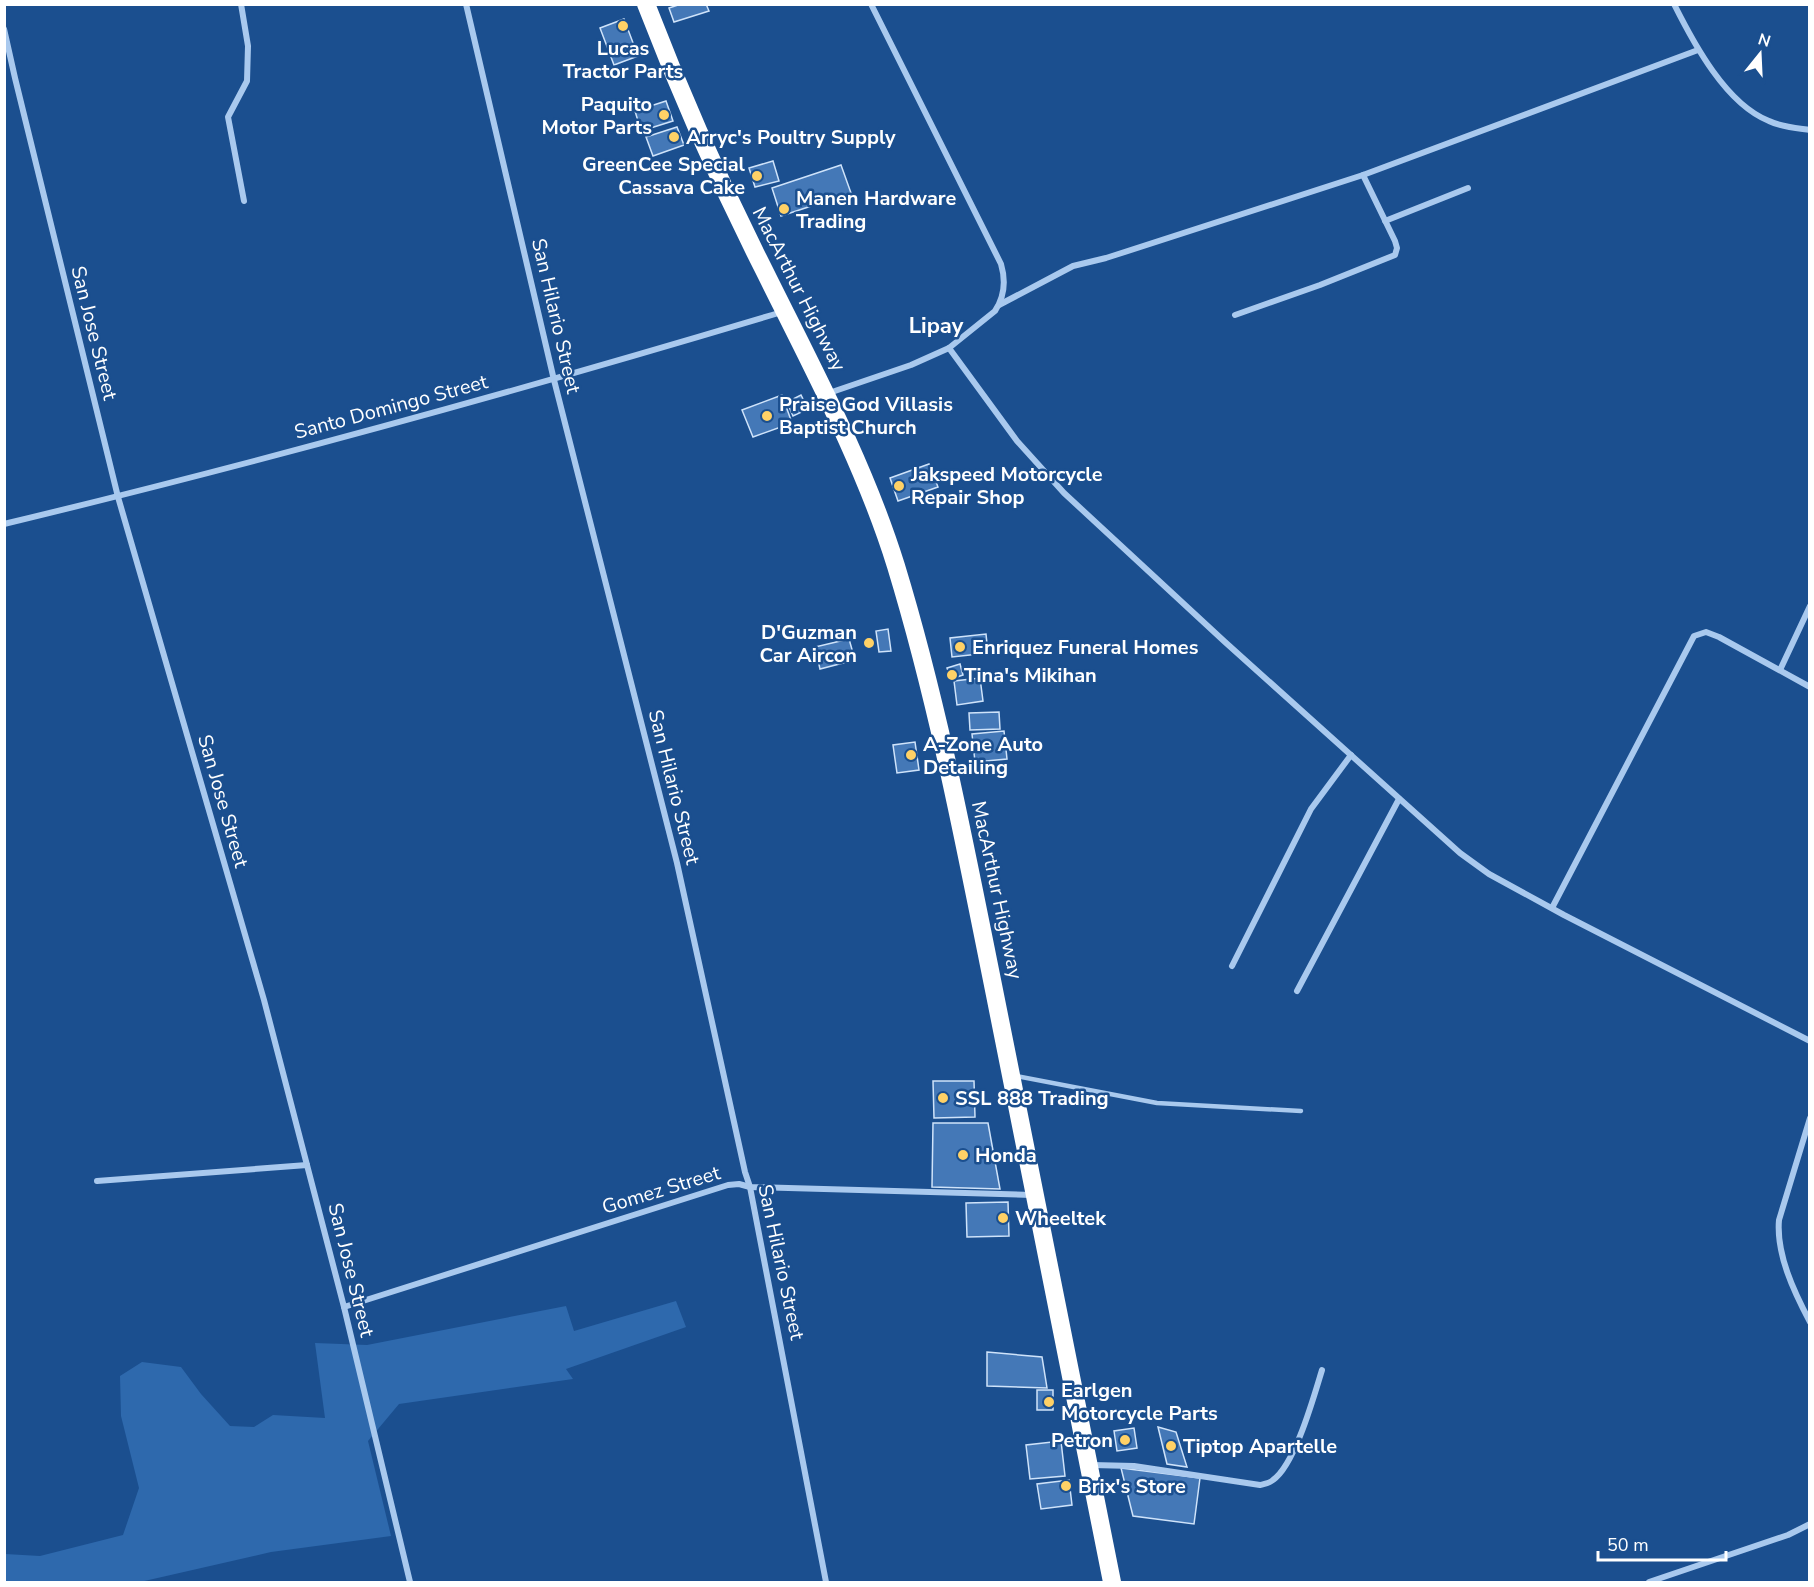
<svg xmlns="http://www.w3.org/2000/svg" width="1814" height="1587" font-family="'Nunito Sans',sans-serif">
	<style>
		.green { fill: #2e69ad }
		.building { fill: #4478b7; stroke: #cfe3fa; stroke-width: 1.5 }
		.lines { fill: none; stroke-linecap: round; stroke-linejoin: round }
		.lane { stroke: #a9c9ee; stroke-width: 4.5 }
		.street { stroke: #a9c9ee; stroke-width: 6 }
		.highway { stroke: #fff; stroke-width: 18 }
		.poi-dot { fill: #ffd166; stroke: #1b4f8f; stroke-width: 2 }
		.labels { text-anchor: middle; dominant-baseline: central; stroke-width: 5; stroke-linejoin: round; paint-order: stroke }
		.poi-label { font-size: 20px; font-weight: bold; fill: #fff; stroke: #1b4f8f; text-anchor: start }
		.street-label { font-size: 20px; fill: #fff; stroke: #1b4f8f }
		.quarter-label { font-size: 22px; font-weight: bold; fill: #fff; stroke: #1b4f8f }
	</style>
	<rect width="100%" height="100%" fill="#1b4f8f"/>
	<polygon class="green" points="676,1301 686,1327 566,1369 573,1379 399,1404 368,1441 391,1536 271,1552 140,1582 5,1582 5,1554 40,1556 123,1535 139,1488 121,1416 120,1376 142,1362 181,1367 201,1394 230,1426 254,1427 273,1415 325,1418 315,1343 367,1345 566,1306 574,1331"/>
	<g class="building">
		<polygon points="681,4 706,4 709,11 674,22 669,8"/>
		<polygon points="624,19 638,56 614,65 600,28"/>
		<polygon points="666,101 673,121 641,131 635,111"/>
		<polygon points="677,127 684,145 653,156 646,137"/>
		<polygon points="773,161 779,181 755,187 749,168"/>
		<polygon points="841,165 851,193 781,216 772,188"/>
		<polygon points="782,395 792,423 753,437 742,410"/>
		<polygon points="801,395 808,409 793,416 787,402"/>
		<polygon points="929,464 938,487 898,501 890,478"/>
		<polygon points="888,629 891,651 879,652 876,631"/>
		<polygon points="986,634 988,653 952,657 950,638"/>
		<polygon points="849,639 855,660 820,669 815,647"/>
		<polygon points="960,664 963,675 951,679 947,668"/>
		<polygon points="980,678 983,701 957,705 954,681"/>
		<polygon points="999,712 1000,729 970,730 969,713"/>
		<polygon points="1004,731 1007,759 975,762 972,734"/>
		<polygon points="915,742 919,770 897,773 893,745"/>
		<polygon points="933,1081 974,1081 975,1117 934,1118"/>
		<polygon points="933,1123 988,1123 1000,1189 932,1187"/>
		<polygon points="1008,1202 1009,1236 967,1237 966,1203"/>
		<polygon points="987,1352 1042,1357 1047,1388 987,1386"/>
		<rect x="1037" y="1390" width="16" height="20"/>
		<polygon points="1158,1427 1176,1432 1187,1467 1167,1464"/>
		<polygon points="1134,1428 1137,1448 1117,1451 1114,1431"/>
		<polygon points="1061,1441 1065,1476 1030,1479 1026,1445"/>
		<polygon points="1121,1468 1200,1478 1194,1524 1133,1516"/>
		<polygon points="1069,1480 1072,1505 1041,1509 1037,1484"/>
	</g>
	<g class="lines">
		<polyline class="lane" points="1016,1076 1157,1103 1301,1111"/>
		<g class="street">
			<polyline points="241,4 248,46 247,81 228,117 244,201"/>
			<polyline points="466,4 554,380 677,863 745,1172 750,1187 826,1582"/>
			<path d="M1674,4C1694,44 1726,104 1769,121C1781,127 1796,128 1810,130"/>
			<polyline points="4,29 15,78 118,497 264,1000 344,1307 410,1582"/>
			<polyline points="1385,221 1468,188"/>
			<polyline points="999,305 1073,266 1106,258 1363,175 1698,50"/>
			<polyline points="1235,315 1320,285 1395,255 1397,248 1395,241 1363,175"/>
			<polyline points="949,348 1017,441 1064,493 1225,642 1460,853 1489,874 1564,915 1810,1041"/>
			<path d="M829,393L911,365L949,348L995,311C1005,296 1006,281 1001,264L871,4"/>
			<path d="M4,524C266,461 525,389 782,312"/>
			<polyline points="1780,670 1810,606"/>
			<polyline points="1552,908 1694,636 1706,632 1719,637 1810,687"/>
			<polyline points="1232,966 1311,809 1351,755"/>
			<polyline points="1297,991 1399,799"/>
			<path d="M1810,1118L1779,1220C1776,1254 1794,1292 1810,1322"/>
			<polyline points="97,1181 307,1165"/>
			<polyline points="344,1307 728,1185 739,1184 750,1187 1032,1195"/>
			<path d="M1092,1465L1134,1466L1260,1485C1264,1484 1270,1483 1273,1480C1295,1465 1314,1396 1322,1370"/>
			<polyline points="1649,1582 1788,1535 1810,1524"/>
		</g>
		<path class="highway" d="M646,4C681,95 720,183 764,270C812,367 864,463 896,566C939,707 966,851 995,995C1035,1191 1073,1387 1112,1582"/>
	</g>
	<g class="poi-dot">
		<circle cx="623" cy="26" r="6"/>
		<circle cx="664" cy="115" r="6"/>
		<circle cx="674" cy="137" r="6"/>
		<circle cx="757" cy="176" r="6"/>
		<circle cx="784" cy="209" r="6"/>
		<circle cx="767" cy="416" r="6"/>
		<circle cx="899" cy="486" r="6"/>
		<circle cx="869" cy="643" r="6"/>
		<circle cx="960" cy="647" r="6"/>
		<circle cx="952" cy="675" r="6"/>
		<circle cx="911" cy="755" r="6"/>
		<circle cx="943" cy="1098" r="6"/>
		<circle cx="963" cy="1155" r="6"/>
		<circle cx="1003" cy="1218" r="6"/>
		<circle cx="1049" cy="1402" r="6"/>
		<circle cx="1125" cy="1440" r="6"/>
		<circle cx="1171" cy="1446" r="6"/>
		<circle cx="1066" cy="1486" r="6"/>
	</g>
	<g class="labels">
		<g class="poi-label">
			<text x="623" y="48" text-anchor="middle">Lucas<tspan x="623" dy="23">Tractor Parts</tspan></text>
			<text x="652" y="104" text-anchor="end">Paquito<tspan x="652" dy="23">Motor Parts</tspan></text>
			<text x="686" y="137">Arryc's Poultry Supply</text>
			<text x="745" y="164" text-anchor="end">GreenCee Special<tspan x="745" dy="23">Cassava Cake</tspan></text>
			<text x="796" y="198">Manen Hardware<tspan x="796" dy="23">Trading</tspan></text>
			<text x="779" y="404">Praise God Villasis<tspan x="779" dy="23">Baptist Church</tspan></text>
			<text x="911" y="474">Jakspeed Motorcycle<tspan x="911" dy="23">Repair Shop</tspan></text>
			<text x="857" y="632" text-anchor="end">D'Guzman<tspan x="857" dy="23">Car Aircon</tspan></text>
			<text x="972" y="647">Enriquez Funeral Homes</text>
			<text x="964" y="675">Tina's Mikihan</text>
			<text x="923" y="744">A-Zone Auto<tspan x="923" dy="23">Detailing</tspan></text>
			<text x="955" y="1098">SSL 888 Trading</text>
			<text x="975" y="1155">Honda</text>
			<text x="1015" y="1218">Wheeltek</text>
			<text x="1061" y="1390">Earlgen<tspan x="1061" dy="23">Motorcycle Parts</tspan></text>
			<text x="1113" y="1440" text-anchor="end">Petron</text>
			<text x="1183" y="1446">Tiptop Apartelle</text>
			<text x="1078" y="1486">Brix's Store</text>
		</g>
		<g class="street-label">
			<text transform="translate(799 289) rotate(63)">MacArthur Highway</text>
			<text transform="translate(556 316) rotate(77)">San Hilario Street</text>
			<text transform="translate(94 333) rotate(76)">San Jose Street</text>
			<text transform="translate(391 407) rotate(-15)">Santo Domingo Street</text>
			<text transform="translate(674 787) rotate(76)">San Hilario Street</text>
			<text transform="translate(223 801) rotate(74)">San Jose Street</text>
			<text transform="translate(997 890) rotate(78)">MacArthur Highway</text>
			<text transform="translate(661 1190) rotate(-17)">Gomez Street</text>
			<text transform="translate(781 1262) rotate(78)">San Hilario Street</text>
			<text transform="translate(351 1270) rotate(76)">San Jose Street</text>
		</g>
		<g class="quarter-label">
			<text x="936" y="326">Lipay</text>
		</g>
	</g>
	<rect width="1814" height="1587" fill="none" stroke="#ffffff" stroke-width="12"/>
	<g transform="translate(1760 54) rotate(18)" stroke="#1b4f8f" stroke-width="4.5" paint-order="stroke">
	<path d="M0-4.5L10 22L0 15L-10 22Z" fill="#ffffff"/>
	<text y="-9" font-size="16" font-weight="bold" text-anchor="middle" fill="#ffffff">N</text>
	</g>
	<path d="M1598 1551v9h128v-9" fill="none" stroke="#ffffff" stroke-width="3"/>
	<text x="1607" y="1551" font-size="18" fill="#ffffff" stroke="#1b4f8f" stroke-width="4.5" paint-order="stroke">50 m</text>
</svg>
